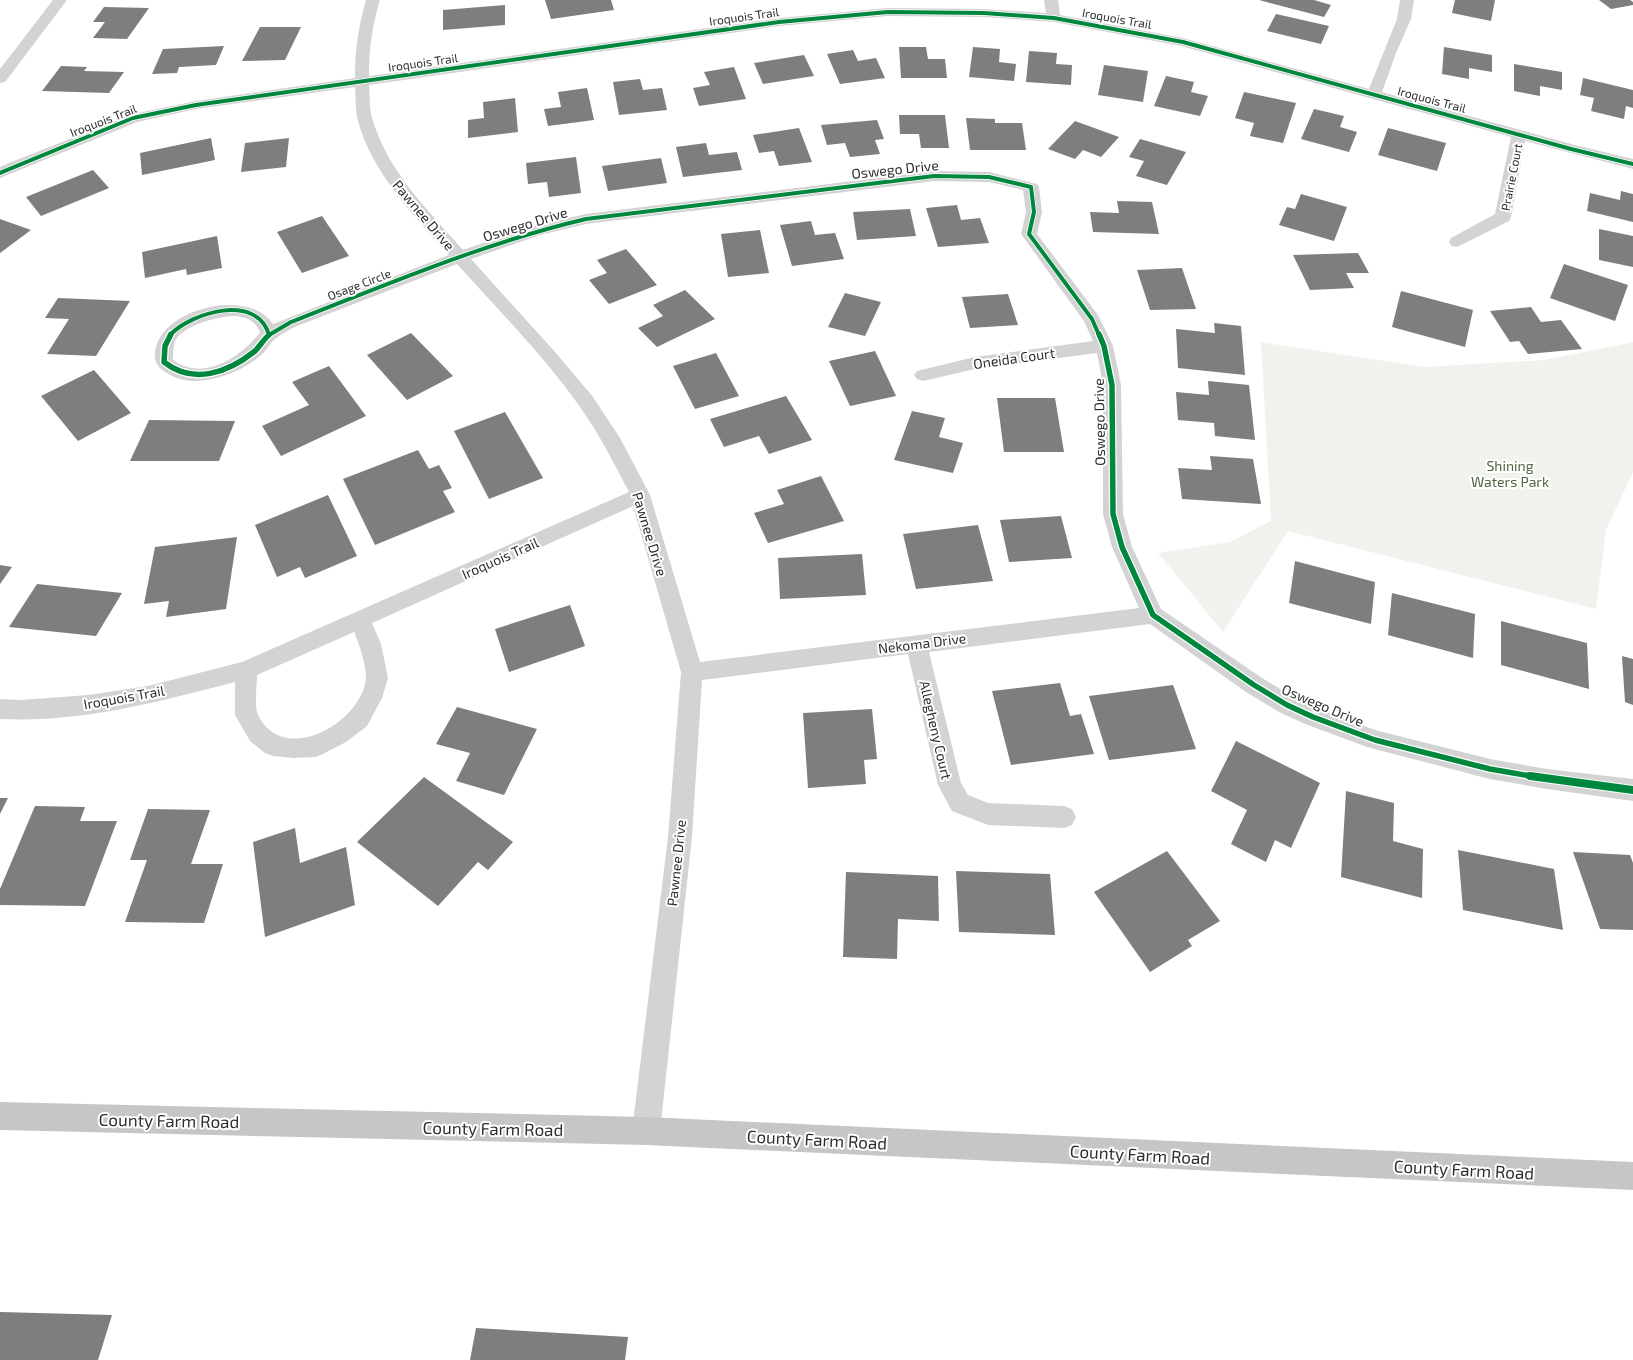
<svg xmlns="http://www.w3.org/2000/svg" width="1633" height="1360" font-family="'Exo 2',sans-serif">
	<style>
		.green { fill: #f0f3ed }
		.building { fill: #7e7e7e }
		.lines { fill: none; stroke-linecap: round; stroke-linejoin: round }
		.minor { fill: #d3d3d3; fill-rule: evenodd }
		.major { fill: #c6c6c6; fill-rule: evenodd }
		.cycleway-far2-casing { stroke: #fff; stroke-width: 5.5 }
		.cycleway-far1-casing { stroke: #fff; stroke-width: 8 }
		.cycleway-casing { stroke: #fff; stroke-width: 10 }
		.cycleway-far2 { stroke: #00873e; stroke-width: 4 }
		.cycleway-far1 { stroke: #00873e; stroke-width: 5.5 }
		.cycleway { stroke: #00873e; stroke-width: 8 }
		.labels { text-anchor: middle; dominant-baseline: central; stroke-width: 4; stroke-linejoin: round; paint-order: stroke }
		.far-street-label { font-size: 12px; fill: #2e2e2e; stroke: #fff }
		.street-label { font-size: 14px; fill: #2e2e2e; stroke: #fff }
		.park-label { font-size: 14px; fill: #4f6541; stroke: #fff }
		.near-street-label { font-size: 17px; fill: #2e2e2e; stroke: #fff }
	</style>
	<rect width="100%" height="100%" fill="#fff"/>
	<polygon class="green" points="1261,342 1424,367 1544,360 1633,342 1633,472 1606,530 1596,609 1288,531 1223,632 1158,553 1230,542 1271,521"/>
	<g class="building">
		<polygon points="545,0 611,0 614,10 551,19"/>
		<polygon points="1259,0 1314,0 1331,5 1324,17"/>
		<polygon points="1455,0 1495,0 1491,21 1452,13"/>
		<polygon points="1599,0 1630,0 1633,2 1633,5 1611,9"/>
		<polygon points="505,5 505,25 443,30 443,10"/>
		<polygon points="104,7 149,8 127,39 93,38 105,22 93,22"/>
		<polygon points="1276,14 1329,26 1321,44 1267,31"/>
		<polygon points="260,27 301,27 285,60 242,61"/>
		<polygon points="224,46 216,65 179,67 177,73 152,74 163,49"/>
		<polygon points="899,47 926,47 928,59 945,59 947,78 901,78"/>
		<polygon points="973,47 1000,49 999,62 1016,64 1014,81 969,77"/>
		<polygon points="1444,47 1492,55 1492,72 1469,68 1469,79 1442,74"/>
		<polygon points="853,50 858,61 876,58 885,78 840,84 827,54"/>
		<polygon points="1029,51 1057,53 1056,64 1072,65 1071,85 1026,82"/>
		<polygon points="804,55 814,76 763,84 754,63"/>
		<polygon points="1514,64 1562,72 1562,90 1540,86 1540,96 1514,91"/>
		<polygon points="1104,65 1148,71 1143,102 1098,95"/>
		<polygon points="61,66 87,67 84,71 124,72 109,93 42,91"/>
		<polygon points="734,67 746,99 699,106 693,88 710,85 704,72"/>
		<polygon points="1166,76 1194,82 1191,92 1208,96 1200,116 1154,106"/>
		<polygon points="1583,78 1633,90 1633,108 1626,106 1624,119 1591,111 1594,98 1580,95"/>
		<polygon points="640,79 643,90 662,88 667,110 619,115 613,82"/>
		<polygon points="587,88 594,120 548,126 544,109 561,107 558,92"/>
		<polygon points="1244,92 1296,103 1283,143 1250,136 1254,123 1235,118"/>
		<polygon points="515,98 518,132 468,138 468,120 484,118 483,102"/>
		<polygon points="1314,109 1344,116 1340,127 1357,132 1349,152 1301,139"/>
		<polygon points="899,115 945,115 949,148 921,148 919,134 900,134"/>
		<polygon points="966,118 995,119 995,123 1022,123 1026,150 970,150"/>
		<polygon points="877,120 884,139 875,140 880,154 850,157 845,143 827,145 821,125"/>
		<polygon points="1075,121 1119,137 1101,157 1083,150 1075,159 1048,149"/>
		<polygon points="799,128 812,162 779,166 774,151 759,153 753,135"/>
		<polygon points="1388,128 1446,143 1437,171 1378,155"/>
		<polygon points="211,138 215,160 142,175 140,153"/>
		<polygon points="289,138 286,167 241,172 245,143"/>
		<polygon points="1140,139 1186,152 1167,185 1136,176 1144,161 1129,157"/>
		<polygon points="706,143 709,155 737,152 742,170 683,177 676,147"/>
		<polygon points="576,157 581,193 549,197 547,182 528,184 526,163"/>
		<polygon points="661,158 667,183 608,191 602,166"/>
		<polygon points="93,170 109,188 41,216 26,197"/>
		<polygon points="1621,191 1633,194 1633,222 1587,211 1590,193 1620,200"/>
		<polygon points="1301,194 1347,207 1334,241 1279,225 1287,207 1295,209"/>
		<polygon points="1117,201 1152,202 1159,234 1093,232 1090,212 1119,213"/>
		<polygon points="957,205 961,220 980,218 989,243 938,247 926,208"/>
		<polygon points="910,209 916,236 857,240 853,212"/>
		<polygon points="322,216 349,256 302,273 277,232"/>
		<polygon points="0,219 31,230 0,253"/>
		<polygon points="811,221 815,235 835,233 844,259 792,266 780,225"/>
		<polygon points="1599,229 1633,236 1633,267 1599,260"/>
		<polygon points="760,230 769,273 728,277 721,234"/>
		<polygon points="217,236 222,268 187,275 186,269 145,278 142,252"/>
		<polygon points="626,249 657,285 609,304 589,280 607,273 597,260"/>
		<polygon points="1358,253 1369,273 1346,273 1354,288 1310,290 1293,255"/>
		<polygon points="1564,264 1628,285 1615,321 1550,298"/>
		<polygon points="1182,268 1196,309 1150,310 1137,270"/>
		<polygon points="685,290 715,319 657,347 638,328 663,316 653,305"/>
		<polygon points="1401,291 1473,310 1465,347 1392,327"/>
		<polygon points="845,293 881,302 865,336 828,327"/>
		<polygon points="1008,294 1018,325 970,328 962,297"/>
		<polygon points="58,298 130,301 96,356 47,354 69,319 45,318"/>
		<polygon points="1531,307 1541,322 1561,320 1582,349 1528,354 1519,341 1510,342 1490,311"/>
		<polygon points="1214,323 1241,326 1245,375 1178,368 1176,329 1215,333"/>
		<polygon points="411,333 453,376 407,400 367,355"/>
		<polygon points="875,351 896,396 850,406 829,361"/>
		<polygon points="716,353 739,396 695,409 673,366"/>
		<polygon points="329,366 366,416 281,456 262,426 309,405 292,382"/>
		<polygon points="94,370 131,413 78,441 41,396"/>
		<polygon points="1208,381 1249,385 1255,440 1215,436 1214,423 1178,420 1176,392 1209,395"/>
		<polygon points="786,396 812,440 769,454 759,436 724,447 710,419"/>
		<polygon points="997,398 1055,398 1064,452 1004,452"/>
		<polygon points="912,411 945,418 939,437 963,443 953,473 894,460"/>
		<polygon points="505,412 543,478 489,499 454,431"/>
		<polygon points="149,420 235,421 219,461 130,461"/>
		<polygon points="418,450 429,469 439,465 452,488 443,491 455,512 375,545 343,479"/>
		<polygon points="1210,456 1253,459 1261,504 1182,499 1178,468 1212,470"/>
		<polygon points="821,476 844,521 768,543 754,513 784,504 777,490"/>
		<polygon points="328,495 357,556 305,578 300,567 277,577 255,525"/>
		<polygon points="1061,516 1072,558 1009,562 1000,520"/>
		<polygon points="978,525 993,581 916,589 903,534"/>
		<polygon points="237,537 226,609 166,617 169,601 144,604 155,547"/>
		<polygon points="862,554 866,595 780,599 778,558"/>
		<polygon points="1295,561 1375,582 1371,624 1289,603"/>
		<polygon points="0,565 12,567 0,584"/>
		<polygon points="37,584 122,593 96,636 9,627"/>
		<polygon points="1392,593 1475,614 1473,658 1388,635"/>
		<polygon points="570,605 585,646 509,672 495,629"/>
		<polygon points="1501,621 1587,643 1589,689 1501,665"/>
		<polygon points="1622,656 1633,659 1633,705 1625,702"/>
		<polygon points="1060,683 1070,716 1081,714 1094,754 1011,765 992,691"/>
		<polygon points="1173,685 1196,749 1109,760 1089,696"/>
		<polygon points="457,707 537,729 504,795 456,781 470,753 436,744"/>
		<polygon points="872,709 877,759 864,760 866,784 808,788 803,713"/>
		<polygon points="1236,741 1320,783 1291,848 1275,840 1266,862 1231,844 1247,810 1211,791"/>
		<polygon points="424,777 513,842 488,870 478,862 438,906 357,842"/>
		<polygon points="1346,791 1394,803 1393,841 1423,849 1422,898 1341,877"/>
		<polygon points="0,798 8,798 0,814"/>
		<polygon points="35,806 85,807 80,821 117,821 85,906 0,905 0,889"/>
		<polygon points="148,809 210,810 191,864 223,864 204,923 125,922 147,860 130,860"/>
		<polygon points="295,828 300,863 346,847 355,905 265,937 253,842"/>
		<polygon points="1458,850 1554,869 1563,930 1463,910"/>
		<polygon points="1167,851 1220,921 1188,940 1192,946 1150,972 1094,892"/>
		<polygon points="1573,852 1630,855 1633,863 1633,930 1600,929"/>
		<polygon points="956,871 1050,874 1055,935 959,932"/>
		<polygon points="846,872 938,876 939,921 898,919 897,959 843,957"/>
		<polygon points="0,1312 112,1315 98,1360 0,1360"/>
		<polygon points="476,1328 628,1337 625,1360 470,1360"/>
	</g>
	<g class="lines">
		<g class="minor">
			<polygon points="53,0 67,0 5,82 0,83 0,69"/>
			<path d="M366,0H380C372,27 369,48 369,76L779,18L888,8L984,9L1046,13L1044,0H1058L1060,15L1183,38L1369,89L1397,19L1400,0H1414L1411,19L1396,53L1382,92L1575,145L1633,159V169L1525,141L1511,217L1509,221L1457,247L1451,246L1449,242L1451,238L1495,214L1511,137L1181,46L1054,22L984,17L888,16L779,26L369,85C370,96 369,110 373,121C389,173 428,210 463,250L529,227L586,214L934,171L989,172L1037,184L1039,187L1042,212L1037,234L1098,315L1113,346L1121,385L1123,514L1132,547L1161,609L1262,678L1295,698L1321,710L1375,730L1490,759L1547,769L1633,779V801L1547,789L1490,779L1367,747L1305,724L1279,712L1246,692L1150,624L929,652L961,783L968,795L988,803L1064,806L1072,809L1076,817L1072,825L1064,828L988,825L952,811L938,785L908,654L702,680L692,837L660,1131L656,1141L646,1145L636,1141L632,1131L668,837L681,672L633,506L372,623L381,644L388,678L382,698L367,726L346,742L323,754L315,757L294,758L273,756L265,753L250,741L235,715V682C158,702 80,723 0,719V699L21,700L88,695L148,686L242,662L629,492C614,463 599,434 580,407C544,356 499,311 457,264L297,326C289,330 281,334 274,340C269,344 267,350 262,354C253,363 240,370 229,374C209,381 189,385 170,375C159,369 154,364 155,352C160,308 249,287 273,324L449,255C414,215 372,173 358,121C355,110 356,97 355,87L196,109L137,122L0,178V167L9,163L133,114L196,101L355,78C355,48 358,29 366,0ZM934,181L989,182L1023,190L1026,212L1021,234L1084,321L1093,341L975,357L917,371L914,375L917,379L923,381L975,369L1097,353L1103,385V514L1112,547L1139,608L700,662L650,495L620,438L593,397L556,353L471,259L540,235L586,224ZM235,316C247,317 256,321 260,333C239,358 204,382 173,360C173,354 173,346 175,341C183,325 219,316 235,316ZM354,632C359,643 367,667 366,679C360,725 283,766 258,715C254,707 257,684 257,675Z"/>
		</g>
		<polygon class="major" points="0,1102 646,1117 1633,1162 1633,1190 646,1145 0,1130"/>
		<g class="cycleway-far2-casing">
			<g id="cycleway-far2">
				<polyline points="0,173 133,118 196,105 779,22 888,12 984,13 1054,18 1183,42 1571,149 1633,164"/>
				<path d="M170,335C192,312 257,293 269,335"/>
				<path d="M269,335L291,322C388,284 484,243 586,219L934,176L989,177L1031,187L1034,212L1029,234L1092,319L1099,335"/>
			</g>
		</g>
		<g class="cycleway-far1-casing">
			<g id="cycleway-far1">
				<path d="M171,334L165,346L164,362C193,385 228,373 255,351C260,346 263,340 269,335"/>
				<polyline points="1099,334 1104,346 1112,385 1113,514 1122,547 1153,615 1254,685 1287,705 1313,717 1375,740 1490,769 1536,777"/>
			</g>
		</g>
		<g class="cycleway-casing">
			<polyline id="cycleway" points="1530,776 1633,790"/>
		</g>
		<use href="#cycleway-far2" class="cycleway-far2"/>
		<use href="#cycleway-far1" class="cycleway-far1"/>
		<use href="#cycleway" class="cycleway"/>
	</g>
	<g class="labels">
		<g class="far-street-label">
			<text transform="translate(744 16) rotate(-8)">Iroquois Trail</text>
			<text transform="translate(1117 18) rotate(10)">Iroquois Trail</text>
			<text transform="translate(423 62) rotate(-8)">Iroquois Trail</text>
			<text transform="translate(1432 99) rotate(15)">Iroquois Trail</text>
			<text transform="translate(103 120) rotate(-21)">Iroquois Trail</text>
			<text transform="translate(1511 177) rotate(-79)">Prairie Court</text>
			<text transform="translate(359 284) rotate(-21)">Osage Circle</text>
		</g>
		<g class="street-label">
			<text transform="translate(895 169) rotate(-6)">Oswego Drive</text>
			<text transform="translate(424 215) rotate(50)">Pawnee Drive</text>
			<text transform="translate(525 224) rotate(-17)">Oswego Drive</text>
			<text transform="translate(1014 358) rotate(-8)">Oneida Court</text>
			<text transform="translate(1099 422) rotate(-91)">Oswego Drive</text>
			<text transform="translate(650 534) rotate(73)">Pawnee Drive</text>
			<text transform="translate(500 558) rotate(-24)">Iroquois Trail</text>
			<text transform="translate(922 643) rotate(-7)">Nekoma Drive</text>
			<text transform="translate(124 697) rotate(-10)">Iroquois Trail</text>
			<text transform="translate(1323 705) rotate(23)">Oswego Drive</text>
			<text transform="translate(936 730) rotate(77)">Allegheny Court</text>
			<text transform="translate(676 863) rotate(-84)">Pawnee Drive</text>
		</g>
		<g class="park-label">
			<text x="1510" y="465">Shining<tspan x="1510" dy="16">Waters Park</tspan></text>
		</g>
		<g class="near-street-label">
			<text transform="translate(169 1120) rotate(1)">County Farm Road</text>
			<text transform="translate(493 1128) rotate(1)">County Farm Road</text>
			<text transform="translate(817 1139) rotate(3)">County Farm Road</text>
			<text transform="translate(1140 1154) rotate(3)">County Farm Road</text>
			<text transform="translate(1464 1169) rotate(3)">County Farm Road</text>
		</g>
	</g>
</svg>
